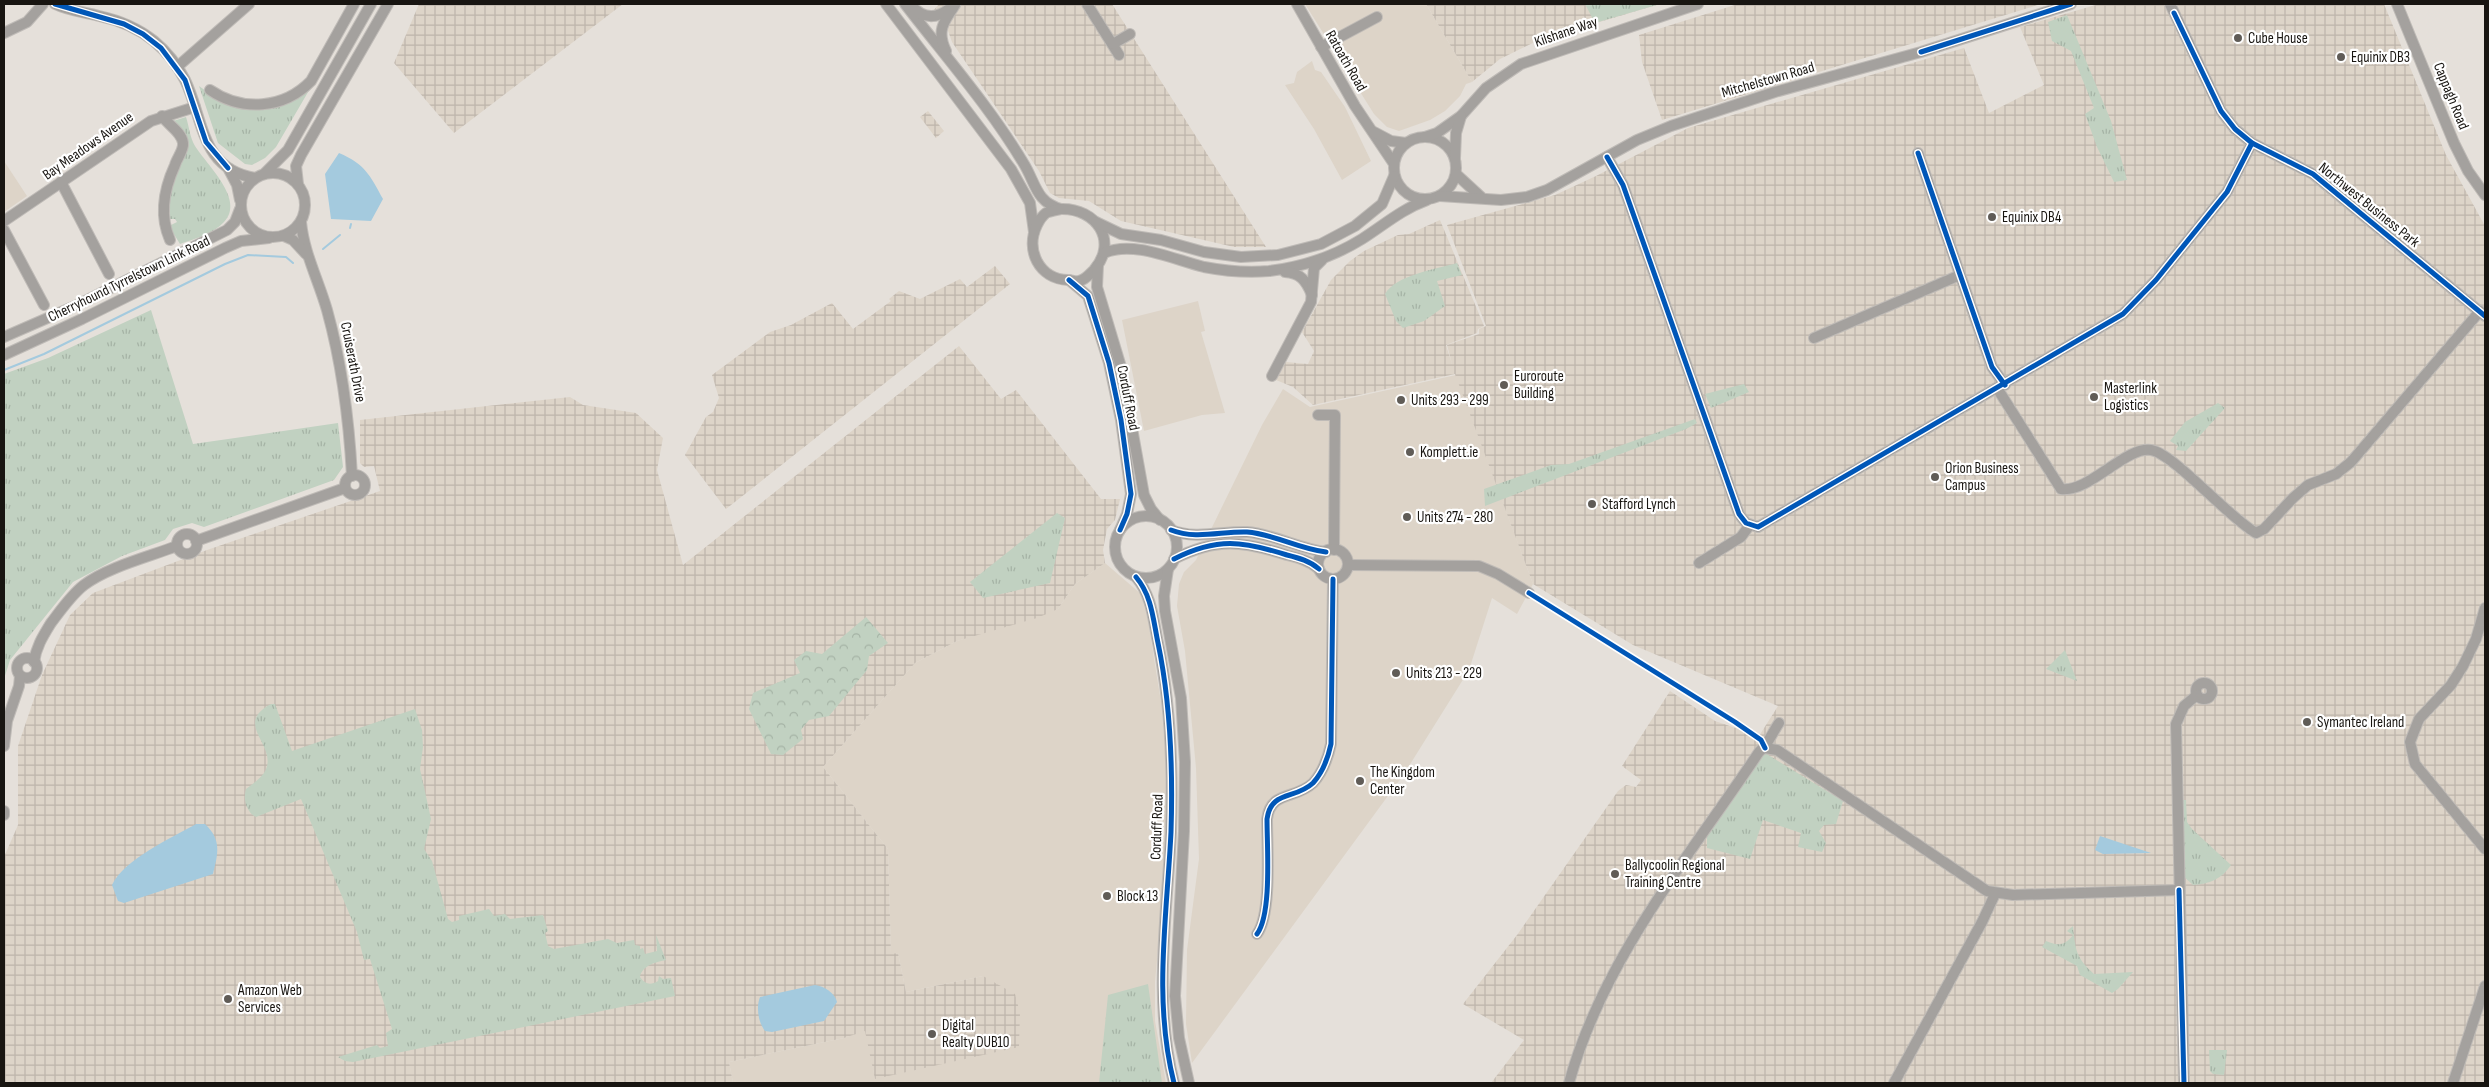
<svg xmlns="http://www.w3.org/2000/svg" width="2489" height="1087" font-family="'Sofia Sans Condensed',sans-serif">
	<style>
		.built { fill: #ddd4c8 }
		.industrial { fill: url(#industrial-grid) }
		.grass { fill: url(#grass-tufts) }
		.forest { fill: url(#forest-crowns) }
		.water { fill: #a4cade }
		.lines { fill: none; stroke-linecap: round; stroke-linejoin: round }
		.stream { stroke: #a4cade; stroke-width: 2 }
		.minor-casing { stroke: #bfbbb7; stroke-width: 12 }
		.minor { stroke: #a4a19e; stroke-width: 10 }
		.cycleway-casing { stroke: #fff; stroke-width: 8 }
		.cycleway { stroke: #0057b8; stroke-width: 5 }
		.poi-dot { fill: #605c57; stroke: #fff; stroke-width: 2 }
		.labels { text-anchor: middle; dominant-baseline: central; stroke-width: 4.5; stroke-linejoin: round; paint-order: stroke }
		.street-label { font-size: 15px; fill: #181511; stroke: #fff }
		.poi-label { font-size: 15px; fill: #181511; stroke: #fff; text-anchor: start }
	</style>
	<defs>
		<pattern id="industrial-grid" width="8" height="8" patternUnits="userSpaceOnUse" patternTransform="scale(1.25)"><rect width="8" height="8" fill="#ddd4c8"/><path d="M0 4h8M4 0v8" fill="none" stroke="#bdb5ab"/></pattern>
		<pattern id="grass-tufts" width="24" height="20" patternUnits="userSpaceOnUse" patternTransform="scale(1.25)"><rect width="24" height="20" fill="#c1d1c1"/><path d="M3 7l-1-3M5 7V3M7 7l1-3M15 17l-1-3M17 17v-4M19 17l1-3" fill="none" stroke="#a5b3a5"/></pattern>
		<pattern id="forest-crowns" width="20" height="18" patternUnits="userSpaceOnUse" patternTransform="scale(1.25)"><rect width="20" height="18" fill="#c1d1c1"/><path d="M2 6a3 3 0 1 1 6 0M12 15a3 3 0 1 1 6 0" fill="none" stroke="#a5b3a5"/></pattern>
	</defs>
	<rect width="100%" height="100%" fill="#e5e0da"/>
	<g class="built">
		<polygon points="1305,4 1426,4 1472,82 1466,84 1460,96 1445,111 1430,120 1399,131 1387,127 1374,114"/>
		<polygon points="1312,61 1315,70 1321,72 1345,107 1371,161 1342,180 1314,129 1285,85 1294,83 1297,72"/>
		<polygon points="4,161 27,196 4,212"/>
		<polygon points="1198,301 1205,331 1201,332 1225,413 1202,415 1144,431 1122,320"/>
		<polygon points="1456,375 1533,584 1517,614 1492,598 1469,670 1404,774 1192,1063 1186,1024 1187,950 1199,859 1196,768 1185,651 1177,606 1179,584 1184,572 1196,560 1262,425 1283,389 1310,407"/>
		<polygon points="1105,563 1141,594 1148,621 1161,702 1165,750 1166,837 1165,874 1155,982 1155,1021 1166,1083 733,1083 729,1062 844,1038 866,1030 875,1079 983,976 906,992 898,953 891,955 888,849 823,767 915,663 957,641 1058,609 1075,584"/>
	</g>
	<g class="industrial">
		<polygon points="419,4 623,4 454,133 394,63"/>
		<polygon points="939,4 1112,4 1266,247 1234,247 1121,221 1089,201 1059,198 1050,193 1039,171 952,42 946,25 933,11"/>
		<polygon points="1426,4 1660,4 1539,40 1500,59 1472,82"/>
		<polygon points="1738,4 2041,4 1662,120 1642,62 1639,35"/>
		<polygon points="2099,4 2384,4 2446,155 2485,226 2485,1083 1491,1083 1524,1040 1463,1004 1517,935 1618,791 1626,785 1636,787 1641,780 1622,766 1670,691 1715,721 1759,736 1778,706 1633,645 1533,584 1455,374 1313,405 1293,387 1276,380 1286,362 1308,364 1314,351 1302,332 1331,280 1350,261 1364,251 1398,235 1409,234 1440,220 1484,326 1478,329 1477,333 1446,345 1452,364 1447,345 1479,334 1479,329 1486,326 1447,225 1555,195 1596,176 1688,128 1964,48 1989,113 2044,85 2020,27"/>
		<polygon points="928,111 944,131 936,138 920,117"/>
		<polygon points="995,266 1010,284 726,509 685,455 706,417 713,412 719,398 712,375 770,332 791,325 832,303 853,329 891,301 889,299 899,291 920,299 960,279 967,287"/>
		<polygon points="959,346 1001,399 1016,390 1101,499 1120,499 1115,520 1107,529 1103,550 1105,563 1075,584 1058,609 1037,618 957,641 915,663 823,767 888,849 891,954 898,953 906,992 983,976 1015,994 1020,1013 1019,1047 875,1079 865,1031 844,1038 729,1062 733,1083 4,1083 4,857 18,825 18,746 42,675 70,615 93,593 207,550 380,491 374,466 364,467 360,463 360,420 570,397 583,405 636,413 663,438 657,470 683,565"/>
	</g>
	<g class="grass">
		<polygon points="1585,4 1660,4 1595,23"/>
		<polygon points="2067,15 2111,121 2127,180 2114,182 2097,147 2085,114 2094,108 2071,51 2052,41 2048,22"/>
		<polygon points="199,86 220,101 246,108 311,87 276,147 265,158 252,165 245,164 218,143"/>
		<path d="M186,117C189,126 190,138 195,146C206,164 246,200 224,222C213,234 194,239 180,244L169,226L177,222L175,219H170L167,190L186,149L170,122Z"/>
		<path d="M1457,263L1462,275L1437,281L1445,306L1424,321L1403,328L1396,321L1385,294C1396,275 1436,269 1457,263Z"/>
		<polygon points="151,310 193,444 338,423 343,467 334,480 204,527 192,523 173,529 165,540 122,556 73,582 10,660 4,679 4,374 48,358"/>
		<polygon points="1744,384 1749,392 1711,408 1705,394"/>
		<polygon points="2218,403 2225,408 2186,451 2176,450 2178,446 2170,441 2185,422"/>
		<polygon points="1695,419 1697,423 1686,429 1485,506 1484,489 1551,465 1569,464"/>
		<polygon points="1057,513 1065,518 1050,583 983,598 970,582"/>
		<polygon points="2065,650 2077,681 2046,669"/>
		<path d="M271,704H275L292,751L415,709L422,730L423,747L420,769L431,819L424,849L432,861L448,919L452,922L459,920V916L489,909L494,916L505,914L510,919L543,915L548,931L545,933L548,946L554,949L608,939L617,943L634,940L635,945L640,946V949L643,948L645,954L657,951L656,935L666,960C657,962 642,965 640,977C645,984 650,986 658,981L659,976L663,979L671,978L675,996L353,1062L345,1061L338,1057L377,1045L380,1048L388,1046L386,1033L392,1029L370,959L364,960L357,932L301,799L256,817C246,812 243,799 246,789C252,784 259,780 264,773C281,746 231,725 271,704Z"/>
		<polygon points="1765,753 1843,801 1836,824 1824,825 1819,831 1826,843 1822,852 1798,847 1801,833 1763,820 1750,859 1707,848 1707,833"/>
		<path d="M2181,800H2186L2187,822L2192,829L2231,865C2222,879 2209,884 2193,885L2183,876Z"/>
		<path d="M2073,926C2075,949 2076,958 2094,974L2133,972L2118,989L2112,993L2080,975L2077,966L2042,947L2046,941C2057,946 2065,946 2073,935L2067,931Z"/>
		<polygon points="1148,984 1162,1083 1099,1083 1108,995"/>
		<polygon points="2209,1050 2227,1050 2224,1075 2213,1074 2210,1071"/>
	</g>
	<polygon class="forest" points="866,617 888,643 869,656 867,670 829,716 809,720 801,730 803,739 783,755 771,754 749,709 753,693 800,673 794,660 806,651 822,654"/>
	<g class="water">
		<path d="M339,153C365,164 370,175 383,199L371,221L331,219L325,174Z"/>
		<path d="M196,824H205C222,840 218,854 213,874L124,903L118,901L112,885C124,859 172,838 196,824Z"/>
		<polygon points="2100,836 2151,853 2103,854 2095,850"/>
		<path d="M815,985C824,986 835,993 837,1002L824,1021L772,1032L765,1031C758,1022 756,1007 760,997Z"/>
	</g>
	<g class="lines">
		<g class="stream">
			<polyline points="350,228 351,224"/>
			<polyline points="323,249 340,235"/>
			<polyline points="4,370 44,354 225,264 248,255 286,257 293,263"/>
		</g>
		<g class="minor-casing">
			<g id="minor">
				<path d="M55,4C69,11 84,12 99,16C118,20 139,29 154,41C166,51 178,66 185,80C204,119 200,169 255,178"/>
				<polyline points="886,4 1011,169 1030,203 1034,232"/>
				<path d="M905,4C945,56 990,107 1024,164C1036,184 1036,202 1061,209"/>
				<polyline points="1087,4 1119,55"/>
				<polyline points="1297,4 1355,106 1394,164"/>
				<polyline points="2170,4 2221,111 2235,129 2252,143 2313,174 2485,316"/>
				<polyline points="2397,4 2454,143 2468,171 2485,195"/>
				<path d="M912,6C923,19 936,19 949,9"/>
				<polyline points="4,33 27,22 43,4"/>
				<polyline points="1113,44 1130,34"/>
				<polyline points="1321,47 1377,17"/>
				<path d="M946,51C936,31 944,21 955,5"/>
				<polyline points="177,67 249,4"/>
				<path d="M210,90C242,112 284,109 311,81L354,4"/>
				<path d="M162,116C168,125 182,132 183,143C184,150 177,158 175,165C164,189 159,215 170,240"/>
				<polyline points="1374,132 1391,141 1406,143"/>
				<circle cx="1425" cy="168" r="31"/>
				<polyline points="1425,137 1437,133 1461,116 1486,88 1521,64 1698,4"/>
				<polyline points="1918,153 1992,367 2005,385"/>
				<polyline points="1607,157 1623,185 1739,514 1746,523 1758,527 2123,314 2156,280 2227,192 2252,143"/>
				<polyline points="1455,158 1456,133 1461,116"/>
				<polyline points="228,168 237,185 240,200"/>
				<circle cx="273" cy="205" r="32"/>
				<polyline points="264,174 288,150 371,4"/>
				<polyline points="1456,174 1481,197"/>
				<polyline points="61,182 109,274"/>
				<polyline points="298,184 296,166 301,155 388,4"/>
				<polyline points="1440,196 1501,200 1527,197 1547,190 1637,140 1671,126 1775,92 1921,52 2071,4"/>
				<path d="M1061,209C1096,208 1119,241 1094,270C1090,274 1085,280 1079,281C1076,282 1071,280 1068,280C1039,279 1025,250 1037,225C1039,221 1042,216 1046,213C1050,211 1057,210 1061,209Z"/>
				<polyline points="4,221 151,121 195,107"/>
				<path d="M301,222C304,253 318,279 327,310C342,364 349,420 352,476"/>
				<polyline points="1096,222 1121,234 1161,240 1204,252 1241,257 1278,255 1321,244 1355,226 1382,204 1394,176"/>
				<polyline points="4,230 44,305"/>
				<polyline points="284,236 293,240 306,254"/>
				<path d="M1104,253C1134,240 1174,260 1204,267C1225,271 1247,273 1269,271C1302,267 1333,257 1362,239C1384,225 1402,209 1427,200"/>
				<polyline points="1098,265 1097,287 1121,367 1144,495 1151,509 1160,520"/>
				<path d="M1285,272C1300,273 1306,280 1312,295"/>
				<polyline points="1069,280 1088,296 1109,363 1121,420 1131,494 1127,514 1120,530"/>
				<polyline points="4,337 75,306 227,230 235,222 240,209"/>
				<polyline points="1814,338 1960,275"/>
				<polyline points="4,355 82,319 225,248 241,241 269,238"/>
				<polyline points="1272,376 1311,302 1314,268 1322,260"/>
				<path d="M1997,388L2061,489C2089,493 2126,446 2151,450C2174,454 2228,517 2256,533L2264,529L2293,498L2308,485L2336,474L2351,462L2480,311"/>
				<polyline points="1318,415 1335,415 1334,550"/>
				<circle cx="355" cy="485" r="10"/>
				<circle cx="1146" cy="547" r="31"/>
				<path d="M1171,530C1196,540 1222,531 1247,532C1274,534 1299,549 1326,552"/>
				<circle cx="187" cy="544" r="10"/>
				<polyline points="196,541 345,488"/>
				<circle cx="1333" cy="564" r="15"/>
				<path d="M1174,559C1217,537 1243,541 1287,555C1299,558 1310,561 1319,569"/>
				<polyline points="1699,563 1741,537 1749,526"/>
				<polyline points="1348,565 1479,566 1498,574 1529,593"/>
				<polyline points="1168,569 1164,596 1165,611 1181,698 1185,762 1184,831 1175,996 1179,1038 1189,1083"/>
				<path d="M1136,577C1152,596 1153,619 1158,643C1171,705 1173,769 1171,832C1167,916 1153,1000 1174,1083"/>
				<polyline points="2485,608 2476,639 2463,666 2451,685 2419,719 2410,742 2415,764 2485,849"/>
				<circle cx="27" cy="668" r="10"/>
				<path d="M34,662C36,647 43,636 51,623C61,610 71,595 84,585C108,567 148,557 177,546"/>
				<circle cx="2204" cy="691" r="8"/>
				<polyline points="4,746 7,721 19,686 20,676"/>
				<polyline points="1765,748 1777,750 1987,891 2013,895 2179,890"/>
				<polyline points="4,811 4,815"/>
				<path d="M1257,934C1272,914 1267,847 1267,819C1271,790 1295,800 1313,783C1323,772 1328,758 1331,744L1333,579"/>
				<path d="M1569,1083C1603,959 1689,857 1759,752C1768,745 1772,733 1779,723"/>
				<polyline points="1894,1083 1982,922 1995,894"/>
				<polyline points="2184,1083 2176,724 2184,706 2197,695"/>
				<polyline points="2453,1083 2485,986"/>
			</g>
		</g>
		<use href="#minor" class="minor"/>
		<g class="cycleway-casing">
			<g id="cycleway">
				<polyline points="55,4 124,24 143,34 161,48 185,80 206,142 228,168"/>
				<polyline points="2174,13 2221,111 2235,129 2252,143 2313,174 2485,316"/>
				<polyline points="1921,52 2071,4"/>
				<polyline points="1918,153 1992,367 2005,385"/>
				<polyline points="1607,157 1623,185 1739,514 1746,523 1758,527 2123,314 2156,280 2227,192 2252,143"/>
				<polyline points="1069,280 1088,296 1109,363 1121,420 1131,494 1127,514 1120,530"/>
				<path d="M1171,530C1196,540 1222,531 1247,532C1274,534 1299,549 1326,552"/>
				<path d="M1174,559C1217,537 1243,541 1287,555C1299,558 1310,561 1319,569"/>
				<path d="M1136,577C1152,596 1153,619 1158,643C1171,705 1173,769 1171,832C1167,916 1153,1000 1174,1083"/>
				<polyline points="1529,593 1735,722 1761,740 1765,748"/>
				<polyline points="2179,890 2184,1083"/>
				<path d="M1257,934C1272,914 1267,847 1267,819C1271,790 1295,800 1313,783C1323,772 1328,758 1331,744L1333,579"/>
			</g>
		</g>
		<use href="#cycleway" class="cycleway"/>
	</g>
	<g class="poi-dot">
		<circle cx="2238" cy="38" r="5"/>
		<circle cx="2341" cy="57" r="5"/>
		<circle cx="1992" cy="217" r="5"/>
		<circle cx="1504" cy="385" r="5"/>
		<circle cx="2094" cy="397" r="5"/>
		<circle cx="1401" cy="400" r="5"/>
		<circle cx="1410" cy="452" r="5"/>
		<circle cx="1935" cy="477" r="5"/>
		<circle cx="1592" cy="504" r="5"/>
		<circle cx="1407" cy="517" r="5"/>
		<circle cx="1396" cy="673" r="5"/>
		<circle cx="2307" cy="722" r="5"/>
		<circle cx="1360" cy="781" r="5"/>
		<circle cx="1615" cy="874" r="5"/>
		<circle cx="1107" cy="896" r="5"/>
		<circle cx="228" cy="999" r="5"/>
		<circle cx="932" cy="1034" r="5"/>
	</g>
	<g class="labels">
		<g class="street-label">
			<text transform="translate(1566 32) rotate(-19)">Kilshane Way</text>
			<text transform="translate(1346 61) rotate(60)">Ratoath Road</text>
			<text transform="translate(1768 80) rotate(-16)">Mitchelstown Road</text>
			<text transform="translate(2451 96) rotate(68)">Cappagh Road</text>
			<text transform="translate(88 146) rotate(-35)">Bay Meadows Avenue</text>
			<text transform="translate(2369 205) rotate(39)">Northwest Business Park</text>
			<text transform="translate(129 279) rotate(-26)">Cherryhound Tyrrelstown Link Road</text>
			<text transform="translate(353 362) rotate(79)">Cruiserath Drive</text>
			<text transform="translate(1128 398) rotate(79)">Corduff Road</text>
			<text transform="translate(1157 827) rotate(-88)">Corduff Road</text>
		</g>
		<g class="poi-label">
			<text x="2248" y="38">Cube House</text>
			<text x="2351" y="57">Equinix DB3</text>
			<text x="2002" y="217">Equinix DB4</text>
			<text x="1514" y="376">Euroroute<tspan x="1514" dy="17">Building</tspan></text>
			<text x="2104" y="388">Masterlink<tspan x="2104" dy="17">Logistics</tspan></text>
			<text x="1411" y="400">Units 293 - 299</text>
			<text x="1420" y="452">Komplett.ie</text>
			<text x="1945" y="468">Orion Business<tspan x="1945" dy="17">Campus</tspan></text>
			<text x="1602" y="504">Stafford Lynch</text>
			<text x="1417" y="517">Units 274 - 280</text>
			<text x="1406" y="673">Units 213 - 229</text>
			<text x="2317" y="722">Symantec Ireland</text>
			<text x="1370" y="772">The Kingdom<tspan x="1370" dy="17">Center</tspan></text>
			<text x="1625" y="865">Ballycoolin Regional<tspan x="1625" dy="17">Training Centre</tspan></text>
			<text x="1117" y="896">Block 13</text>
			<text x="238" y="990">Amazon Web<tspan x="238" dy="17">Services</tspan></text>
			<text x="942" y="1025">Digital<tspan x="942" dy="17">Realty DUB10</tspan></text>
		</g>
	</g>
	<rect width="2489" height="1087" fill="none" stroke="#181511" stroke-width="10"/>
</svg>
